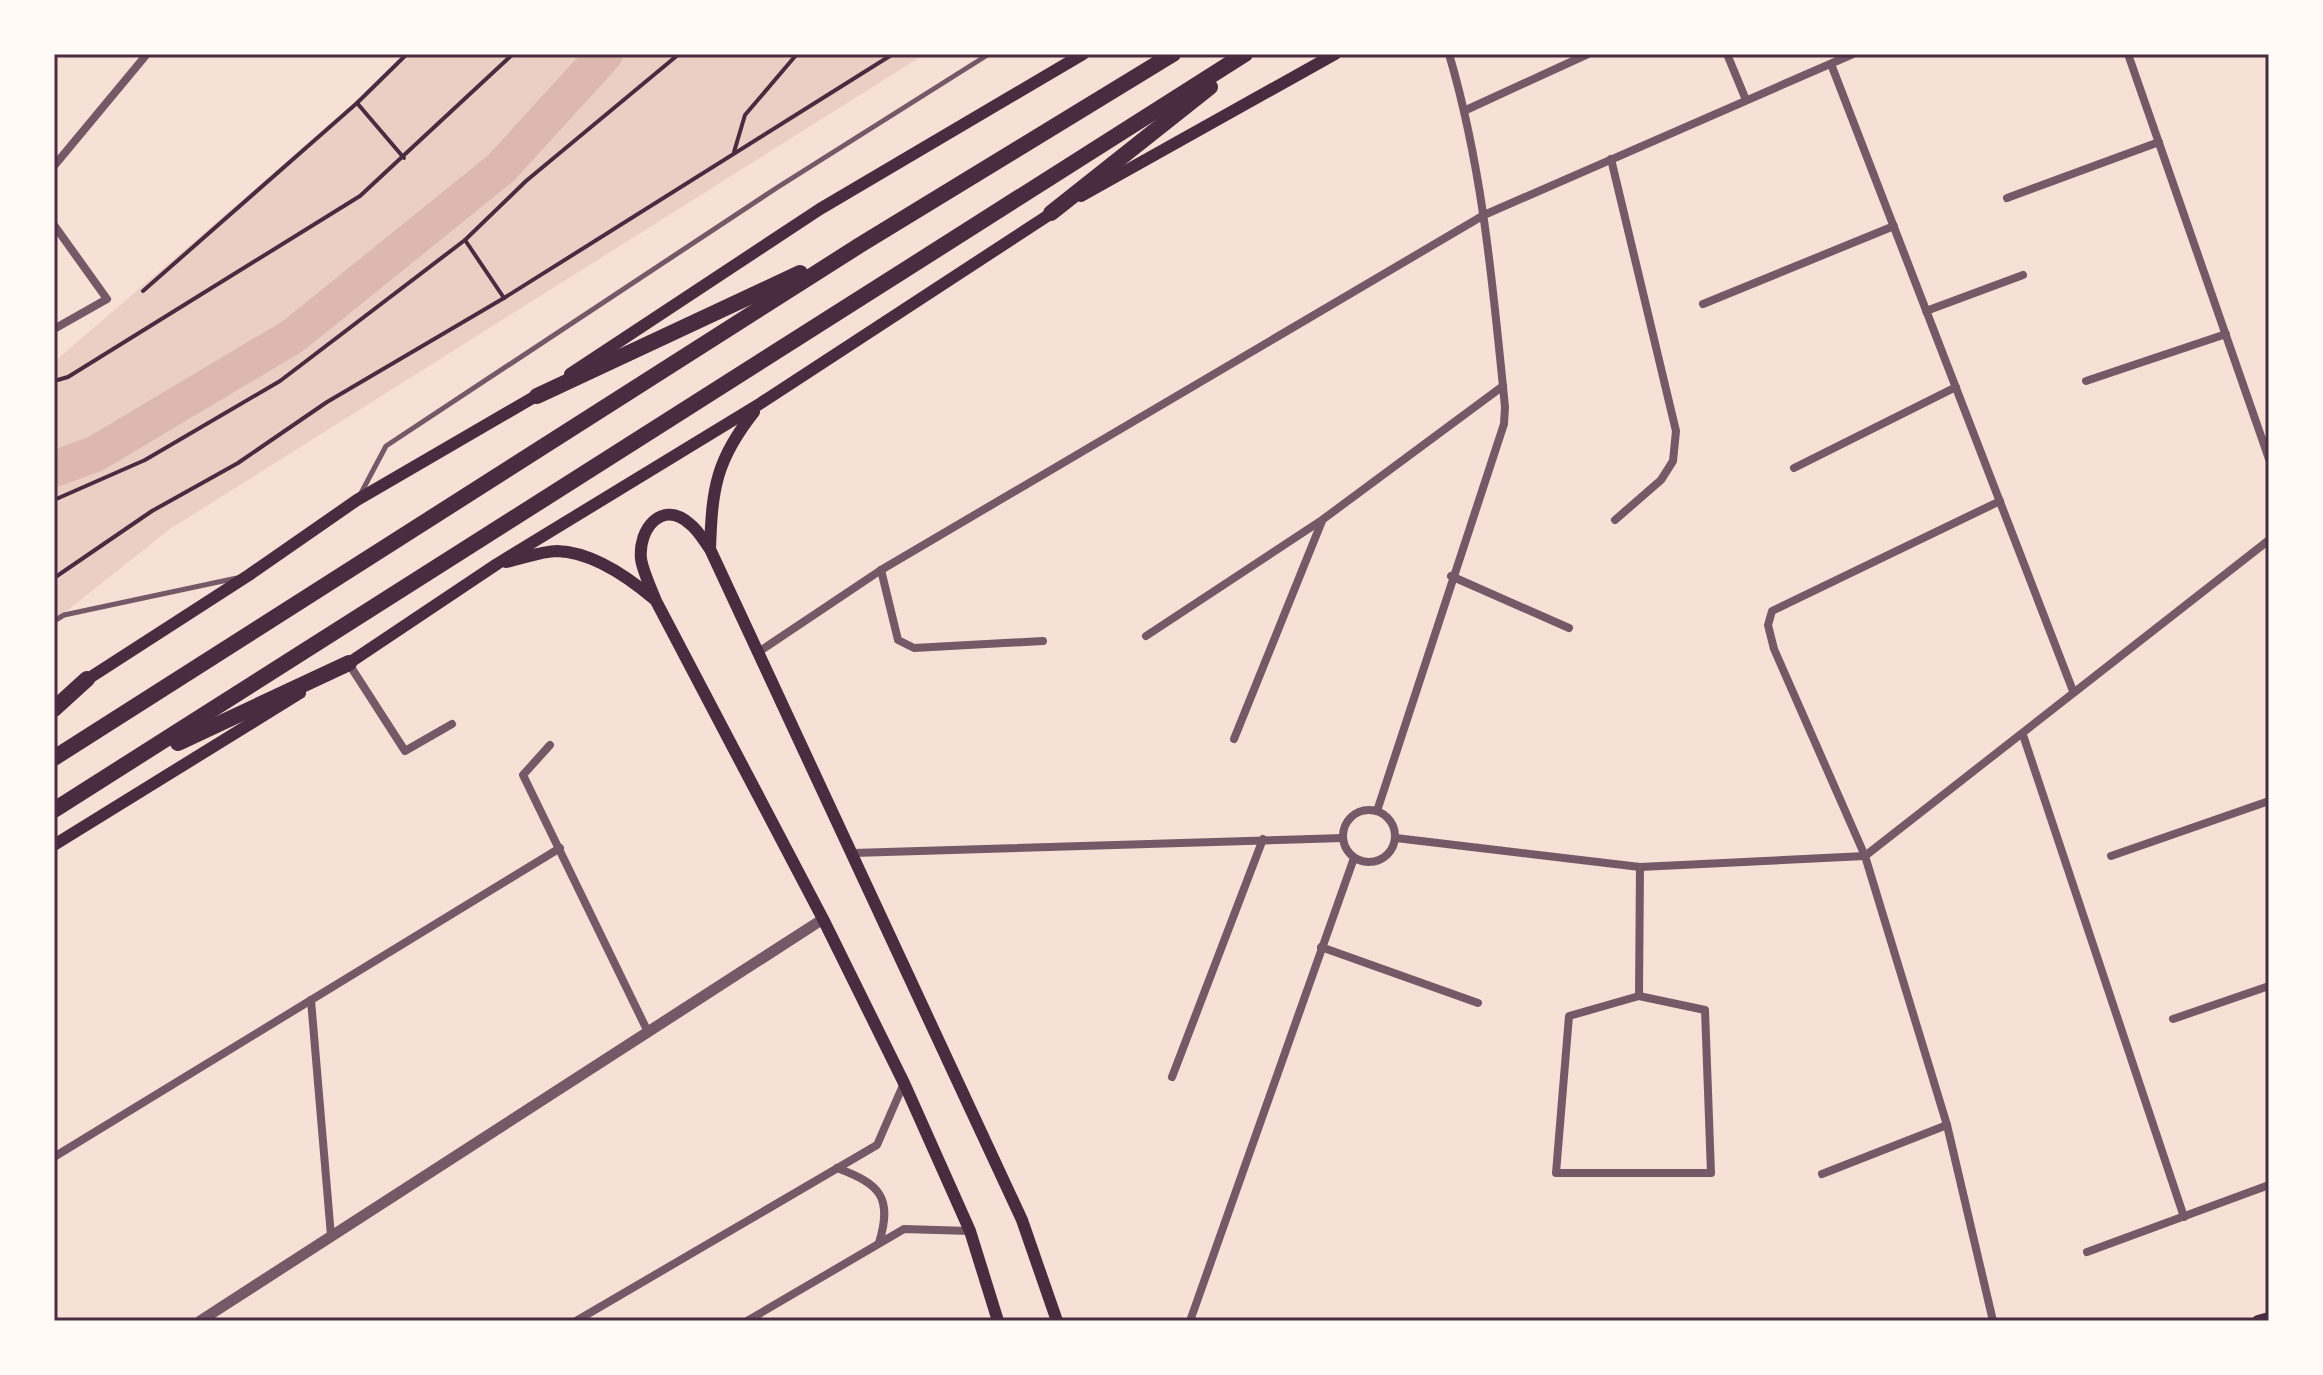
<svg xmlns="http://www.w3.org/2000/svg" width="2323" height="1375" font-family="'Source Sans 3',sans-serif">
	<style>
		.green { fill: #ebcfc5 }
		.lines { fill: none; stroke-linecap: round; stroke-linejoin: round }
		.river { stroke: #dcb8b0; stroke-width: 36 }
		.path { stroke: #4a2c40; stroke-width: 4 }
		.service { stroke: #755966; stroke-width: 5 }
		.minor { stroke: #755966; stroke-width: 8 }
		.tertiary { stroke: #755966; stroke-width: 11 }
		.secondary { stroke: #4a2c40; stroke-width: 12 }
		.trunk { stroke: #4a2c40; stroke-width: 16 }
		.neatline { fill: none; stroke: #4a2c40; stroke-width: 3 }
	</style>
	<rect width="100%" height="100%" fill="#f7e1d7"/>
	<polygon class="green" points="412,54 925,54 170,529 54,621 54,362"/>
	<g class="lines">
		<polyline class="river" points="54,469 95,454 293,336 501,168 605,54"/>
		<g class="path">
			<polyline points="357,103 404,158"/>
			<polyline points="734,152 745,115 797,54"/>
			<polyline points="465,240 504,298"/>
			<polyline points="143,291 357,103 407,54"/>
			<polyline points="54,381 68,377 360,196 513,54"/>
			<polyline points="54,500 145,460 280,381 465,240 526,181 679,54"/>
			<polyline points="54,578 152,511 238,463 327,402 504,298 893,54"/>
		</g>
		<g class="service">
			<polyline points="360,495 386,446 778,187 989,54"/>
			<polyline points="54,621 64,615 237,578"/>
		</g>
		<g class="minor">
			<polyline points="1727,54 1746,100"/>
			<polyline points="2128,54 2269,459"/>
			<polyline points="1831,64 2073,691"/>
			<polyline points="1466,110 1588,54"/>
			<polyline points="1611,159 1676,431 1673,461 1661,480 1615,520"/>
			<polyline points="54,166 147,54"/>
			<polyline points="2007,198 2159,142"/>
			<polyline points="54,225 107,299 54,329"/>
			<polyline points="1703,304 1894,226"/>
			<polyline points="1926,311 2023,275"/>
			<polyline points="2086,381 2226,334"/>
			<polyline points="1794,468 1956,387"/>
			<polyline points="881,570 898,640 914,648 1043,641"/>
			<polyline points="1451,576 1569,628"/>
			<polyline points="1146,636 1322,520 1503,386"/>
			<polyline points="757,653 881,570 1484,215 1853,54"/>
			<polyline points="349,664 405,751 452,724"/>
			<polyline points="2023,735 2184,1217"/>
			<polyline points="1234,739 1322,521"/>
			<polyline points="550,745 523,775 648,1032"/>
			<circle cx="1369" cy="836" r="26"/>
			<path d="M1377,811L1504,424L1505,407C1493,288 1483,169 1449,54"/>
			<polyline points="1396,838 1640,867 1865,856 2269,540"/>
			<polyline points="853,853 1343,838"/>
			<polyline points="2111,856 2269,801"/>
			<polyline points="1321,947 1478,1003"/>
			<polygon points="1639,996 1705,1010 1711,1173 1556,1173 1569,1016"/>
			<polyline points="1639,996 1640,867"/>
			<polyline points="311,1000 331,1236"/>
			<polyline points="2173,1019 2269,986"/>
			<polyline points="1172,1077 1263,839"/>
			<polyline points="54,1157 560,848"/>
			<path d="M837,1168C880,1184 893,1197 879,1243"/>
			<polyline points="1822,1174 1947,1125"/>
			<polyline points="2087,1252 2269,1185"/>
			<polyline points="576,1321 877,1145 904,1083"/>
			<polyline points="747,1321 904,1229 970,1231"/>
			<polyline points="1190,1321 1354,858"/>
			<polyline points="1993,1321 1947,1125 1865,856 1774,649 1768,625 1772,611 2000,501"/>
		</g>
		<polyline class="tertiary" points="200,1321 823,919"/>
		<g class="secondary">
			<polyline points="1081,196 1335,54"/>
			<polyline points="570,374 820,209 1083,54"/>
			<path d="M710,549C712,488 716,460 754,412"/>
			<path d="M506,562C522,559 541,551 557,551C593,552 628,577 654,599"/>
			<polyline points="343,667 497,564 761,403 1058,209"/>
			<polyline points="80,684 249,575 357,500 541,393"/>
			<polyline points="54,845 300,693"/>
			<path d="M998,1321L970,1231L904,1083L823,919L656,601C651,588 643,572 641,559C638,529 662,499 690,524C698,530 704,541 710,549L1022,1220L1057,1321"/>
			<polyline points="2258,1321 2269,1318"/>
		</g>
		<g class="trunk">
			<polyline points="1051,213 1210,87"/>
			<polyline points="537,396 800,273"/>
			<polyline points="54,709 87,679"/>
			<polyline points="178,743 349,663"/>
			<polyline points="54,758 860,245 1173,54"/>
			<polyline points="54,810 1245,54"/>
		</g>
	</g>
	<rect width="2323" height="1375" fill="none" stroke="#fffaf5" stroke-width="112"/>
	<rect x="56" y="56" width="2211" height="1263" class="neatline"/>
</svg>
